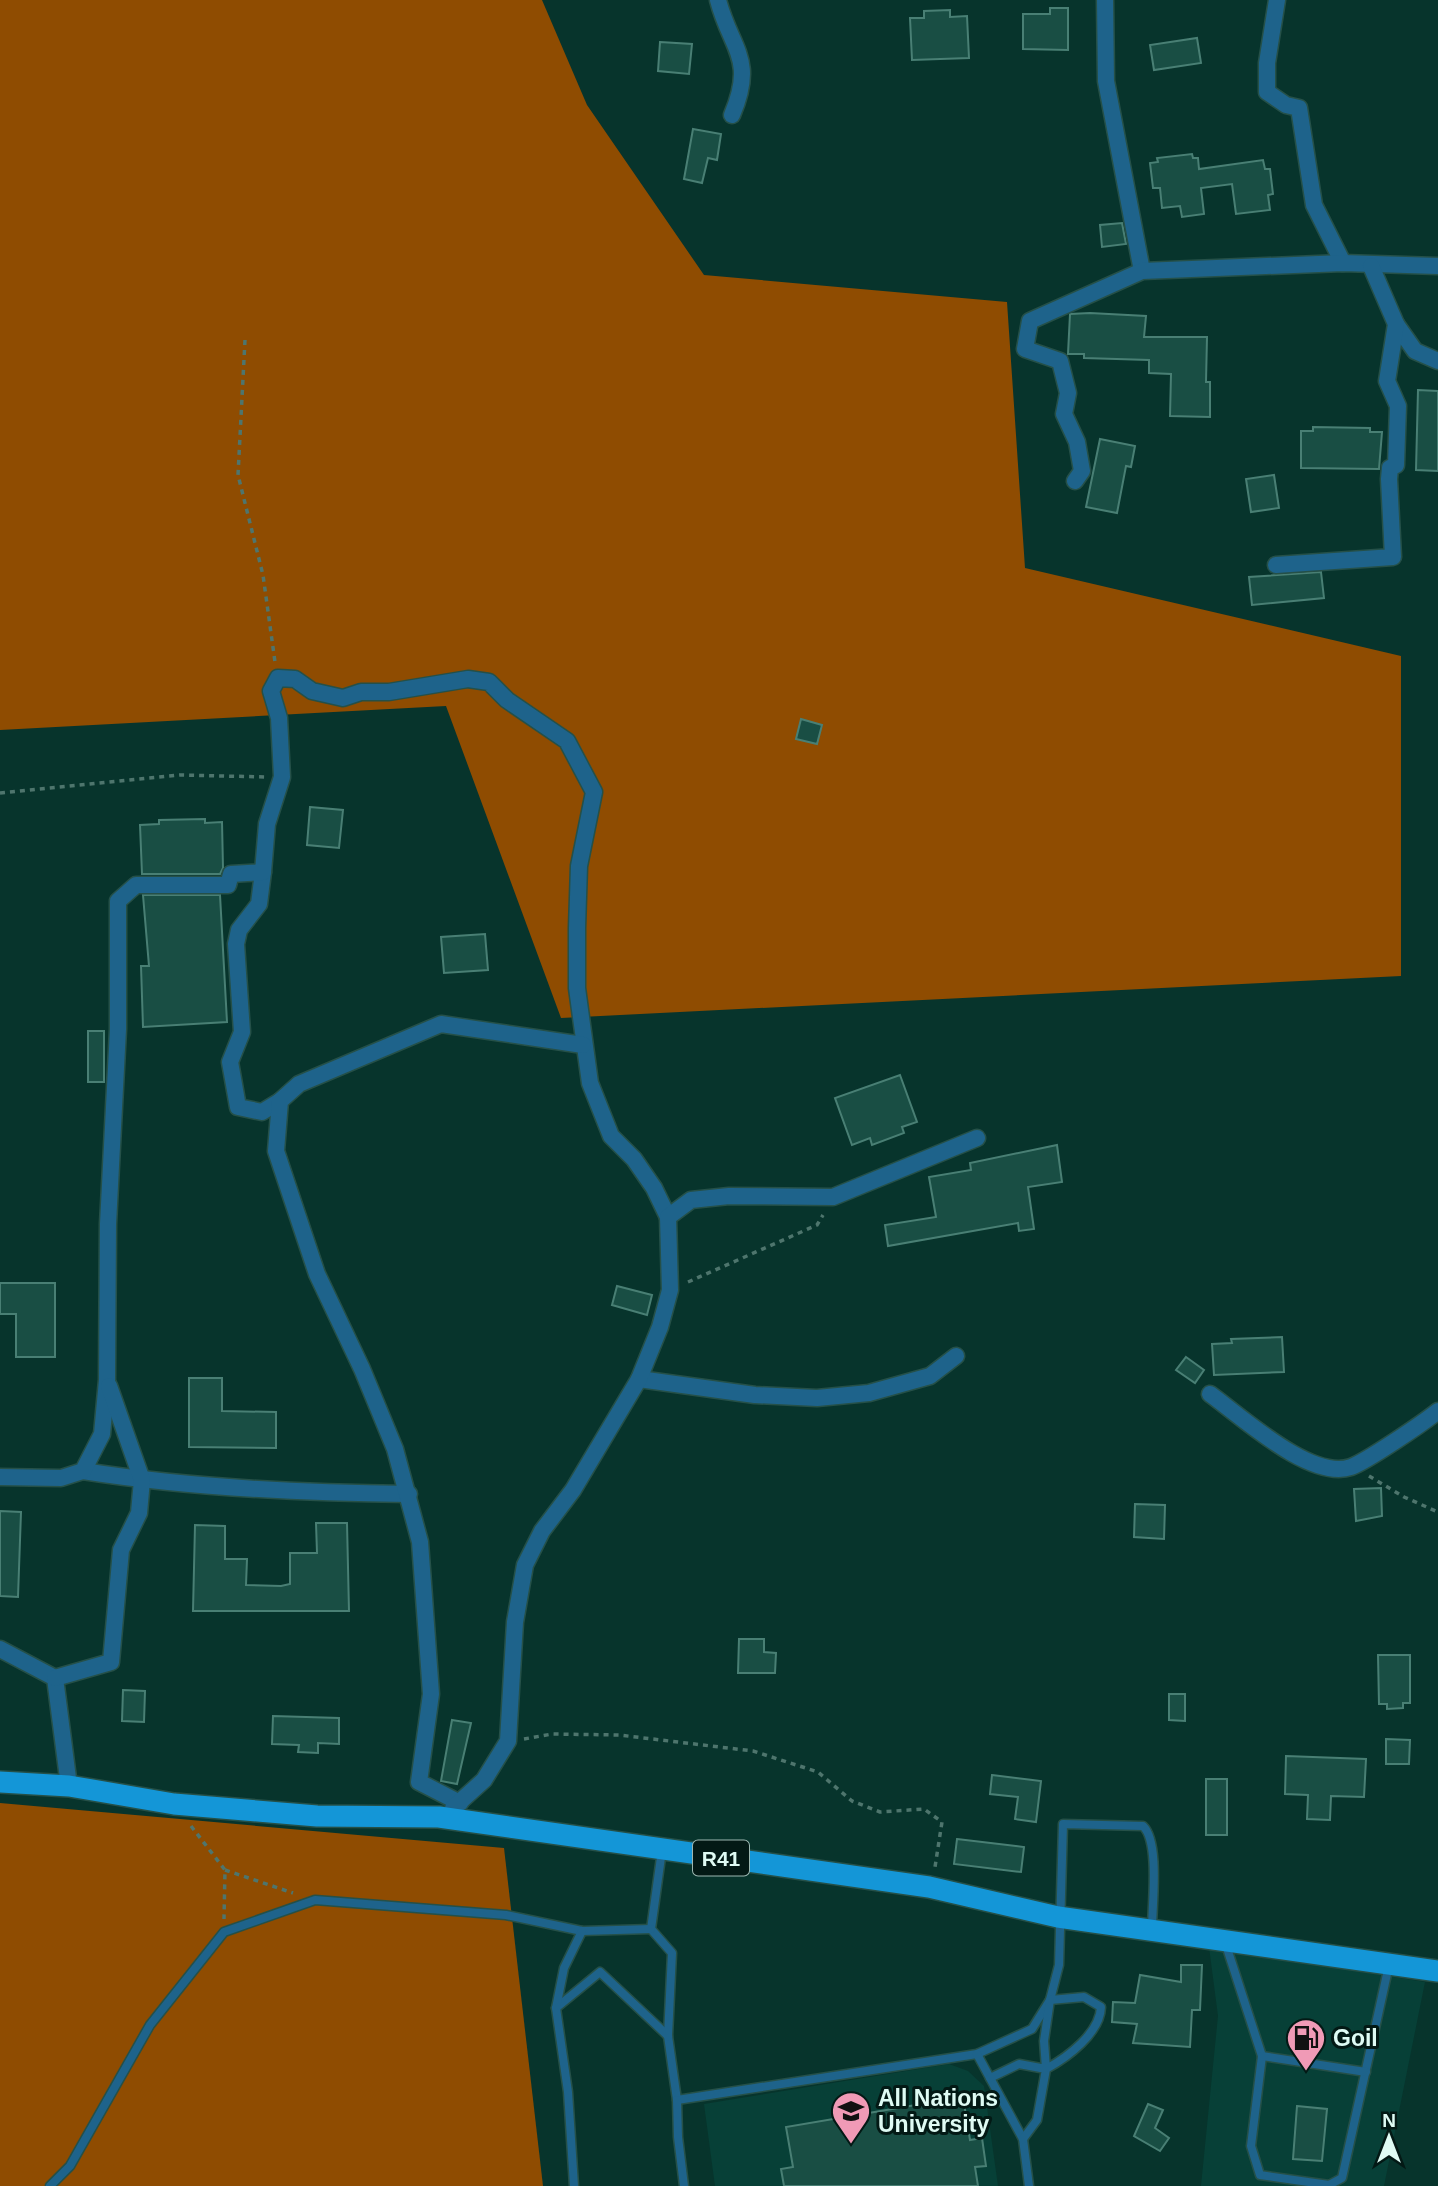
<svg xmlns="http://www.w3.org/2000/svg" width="1438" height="2186" font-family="Arial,sans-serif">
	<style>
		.built { fill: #074037 }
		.forest { fill: #8f4c01 }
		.building { fill: #194e44; stroke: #497f74; stroke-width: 2 }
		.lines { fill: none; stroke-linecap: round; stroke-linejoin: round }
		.lane-casing { stroke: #255048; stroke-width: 11 }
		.street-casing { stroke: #255048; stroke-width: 19 }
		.primary-casing { stroke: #255048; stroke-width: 24 }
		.path { stroke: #4e756d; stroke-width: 3.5; stroke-dasharray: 5 5; stroke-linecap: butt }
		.lane { stroke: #1e638b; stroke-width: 8 }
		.street { stroke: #1e638b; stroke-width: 16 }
		.primary { stroke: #1496d7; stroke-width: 21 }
		.labels { text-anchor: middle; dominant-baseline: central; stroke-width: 6; stroke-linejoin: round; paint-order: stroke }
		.shield { fill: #031915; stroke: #9db7b1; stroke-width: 2 }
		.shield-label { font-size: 21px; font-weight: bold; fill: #dffbf4 }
		.poi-label { font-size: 23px; font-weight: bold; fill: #dffbf4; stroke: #031915; text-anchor: start }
	</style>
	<rect width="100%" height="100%" fill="#07342c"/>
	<g class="built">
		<polygon points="1209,1947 1425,1982 1384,2186 1201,2186 1218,2016"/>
		<polygon points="949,2064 968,2071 984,2086 998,2186 715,2186 704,2104"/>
	</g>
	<g class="forest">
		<polygon points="0,0 542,0 587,105 704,275 1007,302 1025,568 1401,656 1401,976 561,1018 446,706 0,730"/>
		<polygon points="0,1803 504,1848 543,2186 0,2186"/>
	</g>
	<g class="building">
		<polygon points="1050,8 1068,8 1068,50 1023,49 1023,14 1050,14"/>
		<polygon points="950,10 950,17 967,16 969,58 912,60 910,18 924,18 924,11"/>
		<polygon points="1197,38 1201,63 1154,70 1150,45"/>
		<polygon points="660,42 692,44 689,74 658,71"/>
		<polygon points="693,129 721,134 717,160 708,158 702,183 684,179"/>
		<polygon points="1192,154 1193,158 1198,158 1199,169 1263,160 1265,169 1270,169 1273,194 1268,195 1270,210 1236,214 1232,184 1201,188 1204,214 1182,217 1180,206 1162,208 1160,188 1153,188 1150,163 1158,162 1157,158"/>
		<polygon points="1122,223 1126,244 1102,247 1100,225"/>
		<polygon points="1090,313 1146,316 1144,337 1207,337 1206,382 1210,382 1210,417 1170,416 1171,374 1149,373 1149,360 1084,358 1084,354 1068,354 1070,314"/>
		<polygon points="1418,390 1438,391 1438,471 1416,470"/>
		<polygon points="1313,427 1370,428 1370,432 1382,432 1379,469 1301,468 1301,431 1313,431"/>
		<polygon points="1100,439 1135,446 1131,467 1126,466 1117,513 1086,507"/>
		<polygon points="1274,475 1279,508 1251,512 1246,479"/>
		<polygon points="1321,572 1324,598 1252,605 1249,577"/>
		<polygon points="801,719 822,725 817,744 796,739"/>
		<polygon points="310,807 343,810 339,848 307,845"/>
		<polygon points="205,819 205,823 222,822 223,868 220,874 142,874 140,825 159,824 159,820"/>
		<polygon points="143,895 220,895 227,1022 143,1027 141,966 149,966"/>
		<polygon points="485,934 488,970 444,973 441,937"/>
		<rect x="88" y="1031" width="16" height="51"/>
		<polygon points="900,1075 917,1122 902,1127 904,1133 872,1145 870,1138 852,1145 835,1098"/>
		<polygon points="1057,1145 1062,1182 1028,1187 1034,1229 1019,1231 1018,1223 888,1246 885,1225 936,1217 929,1177 971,1170 970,1163"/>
		<polygon points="0,1283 55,1283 55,1357 16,1357 16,1314 0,1314"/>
		<polygon points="617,1286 652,1295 647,1315 612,1305"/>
		<polygon points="1282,1337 1284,1372 1214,1375 1212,1344 1232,1343 1231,1339"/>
		<polygon points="1186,1357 1204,1370 1195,1383 1176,1370"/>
		<polygon points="189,1378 222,1378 222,1411 276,1412 276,1448 189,1447"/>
		<polygon points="1381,1488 1382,1516 1356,1521 1354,1489"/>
		<polygon points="1135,1504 1165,1505 1164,1539 1134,1537"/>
		<polygon points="0,1511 21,1512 18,1597 0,1596"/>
		<polygon points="316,1523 347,1523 349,1611 193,1611 195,1525 225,1526 225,1559 247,1559 246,1585 281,1586 290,1584 290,1553 317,1553"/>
		<polygon points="739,1639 764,1639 764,1652 776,1653 775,1673 738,1673"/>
		<polygon points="1378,1655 1410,1655 1410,1703 1403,1703 1403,1708 1387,1709 1387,1704 1379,1704"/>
		<polygon points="123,1690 145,1691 144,1722 122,1721"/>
		<polygon points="1169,1694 1185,1694 1185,1721 1169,1720"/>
		<polygon points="273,1716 339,1718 339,1744 318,1743 318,1753 298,1752 299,1745 272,1744"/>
		<polygon points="452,1720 471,1723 457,1784 441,1781"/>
		<polygon points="1386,1739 1410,1740 1409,1764 1386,1764"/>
		<polygon points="1286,1756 1366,1759 1364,1797 1331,1796 1330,1820 1307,1819 1308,1795 1285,1794"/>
		<polygon points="992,1775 1041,1781 1036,1822 1015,1819 1018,1797 990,1794"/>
		<rect x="1206" y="1779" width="21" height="56"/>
		<polygon points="957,1839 1024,1847 1021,1872 954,1864"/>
		<polygon points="1181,1965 1202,1965 1200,2010 1192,2010 1190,2047 1133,2043 1137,2024 1112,2022 1113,2002 1135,2003 1140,1975 1181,1982"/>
		<polygon points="963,2097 970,2140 982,2138 986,2166 975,2167 978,2186 784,2186 781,2169 793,2167 786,2127"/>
		<polygon points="1148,2104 1163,2110 1155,2128 1169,2138 1160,2151 1134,2136"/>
		<polygon points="1297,2106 1327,2109 1322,2161 1293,2159"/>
	</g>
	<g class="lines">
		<g class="lane-casing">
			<g id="lane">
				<path d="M662,1850L651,1929L672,1953L668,2036L677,2100L977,2054L1032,2029L1050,2000L1059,1965L1063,1824L1143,1826C1160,1842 1152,1905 1152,1929"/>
				<polyline points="1225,1942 1262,2056 1251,2146 1260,2175 1329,2185 1342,2178 1389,1965"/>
				<polyline points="556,2008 600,1972 668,2036"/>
				<polyline points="977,2054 1023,2139 1029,2186"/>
				<polyline points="1262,2056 1366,2072"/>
				<path d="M990,2078L1019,2064L1046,2069L1044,2041L1050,2000L1084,1997L1101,2007C1100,2033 1068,2057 1046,2069L1037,2120L1023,2139"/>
				<polyline points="677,2100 678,2137 684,2186"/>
				<polyline points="50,2186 70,2166 150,2025 224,1932 315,1900 506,1915 582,1931 651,1929"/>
				<polyline points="574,2186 568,2092 556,2008 564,1968 582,1931"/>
			</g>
		</g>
		<g class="street-casing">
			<g id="street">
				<path d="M718,0C731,50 756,58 732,115"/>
				<polyline points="1105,0 1106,81 1142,271"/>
				<polyline points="1277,0 1267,63 1267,92 1286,105 1299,108 1314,205 1343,263"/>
				<polyline points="1396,324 1415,351 1438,361"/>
				<polyline points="1075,481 1082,471 1077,442 1064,414 1068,393 1060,361 1025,349 1030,321 1142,271 1343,263 1438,266"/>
				<polyline points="1276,565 1393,557 1389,479 1390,468 1396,465 1398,406 1387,381 1396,324 1371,266"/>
				<polyline points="263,872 259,904 239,930 236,944 242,1032 230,1062 238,1107 262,1112 280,1101"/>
				<polyline points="639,1379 755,1395 817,1398 869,1393 930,1376 956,1356"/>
				<path d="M1210,1394C1242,1417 1311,1481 1351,1467C1367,1461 1423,1423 1438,1411"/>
				<path d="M83,1471C191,1488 299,1493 409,1494"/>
				<polyline points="0,1477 61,1478 83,1471 102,1434 107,1380 108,1224 118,1029 118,901 136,885 228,885 231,874 263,872 267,824 282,777 279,718 271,691 278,678 295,679 312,691 343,698 361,692 389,692 468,679 489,682 507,700 567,741 594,792 579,866 577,928 577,988 590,1083 611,1136 634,1159 654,1188 668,1217"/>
				<polyline points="0,1649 55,1678 69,1786"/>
				<polyline points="55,1678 111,1662 121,1550 139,1513 142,1480 109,1386"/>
				<polyline points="460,1803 419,1782 431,1694 420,1542 395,1449 362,1369 317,1274 276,1151 280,1101 299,1084 441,1024 583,1045"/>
				<polyline points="453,1808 484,1780 508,1741 515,1622 525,1565 542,1531 573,1490 639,1379 660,1327 670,1290 668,1217 691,1200 729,1196 833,1197 977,1138"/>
			</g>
		</g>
		<g class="primary-casing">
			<polyline id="primary" points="0,1782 69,1786 174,1804 317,1816 439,1817 929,1887 1058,1917 1438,1971"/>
		</g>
		<g class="path">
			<polyline points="245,340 238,475 263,575 275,662"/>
			<polyline points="0,793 180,775 266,777"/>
			<polyline points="688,1282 817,1225 823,1215"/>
			<polyline points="1369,1476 1404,1497 1438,1512"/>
			<polyline points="524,1739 552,1734 619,1735 753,1751 818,1772 852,1801 880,1812 924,1809 942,1822 935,1867"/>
			<polyline points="191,1826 225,1870 224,1919"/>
			<polyline points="225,1870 293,1893"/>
		</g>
		<use href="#lane" class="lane"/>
		<use href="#street" class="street"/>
		<use href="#primary" class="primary"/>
	</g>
	<defs>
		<g id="fuel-pin" transform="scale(2.0125)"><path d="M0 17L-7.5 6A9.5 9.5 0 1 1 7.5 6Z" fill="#f09ab6" stroke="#031915"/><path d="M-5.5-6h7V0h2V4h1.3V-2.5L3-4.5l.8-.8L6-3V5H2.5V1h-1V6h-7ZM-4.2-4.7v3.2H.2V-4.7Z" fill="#111"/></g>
		<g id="university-pin" transform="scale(2.0125)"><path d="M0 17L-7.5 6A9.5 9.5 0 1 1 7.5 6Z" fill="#f09ab6" stroke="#031915"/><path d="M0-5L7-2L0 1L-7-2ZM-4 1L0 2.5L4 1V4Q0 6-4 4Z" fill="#111"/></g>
	</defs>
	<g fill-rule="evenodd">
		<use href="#fuel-pin" x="1306" y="2038"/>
		<use href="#university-pin" x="851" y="2111"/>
	</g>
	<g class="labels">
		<rect class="shield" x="693" y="1840.5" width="56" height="35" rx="5"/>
		<g class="shield-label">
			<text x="721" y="1858">R41</text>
		</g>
		<g class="poi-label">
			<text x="1333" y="2038">Goil</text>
			<text x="878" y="2098">All Nations<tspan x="878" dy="26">University</tspan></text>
		</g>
	</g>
	<g transform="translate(1389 2137)" stroke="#031915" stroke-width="5" paint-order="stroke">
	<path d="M0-5L12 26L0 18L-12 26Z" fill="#dffbf4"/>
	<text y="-10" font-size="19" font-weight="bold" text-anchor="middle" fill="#dffbf4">N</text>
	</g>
</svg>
